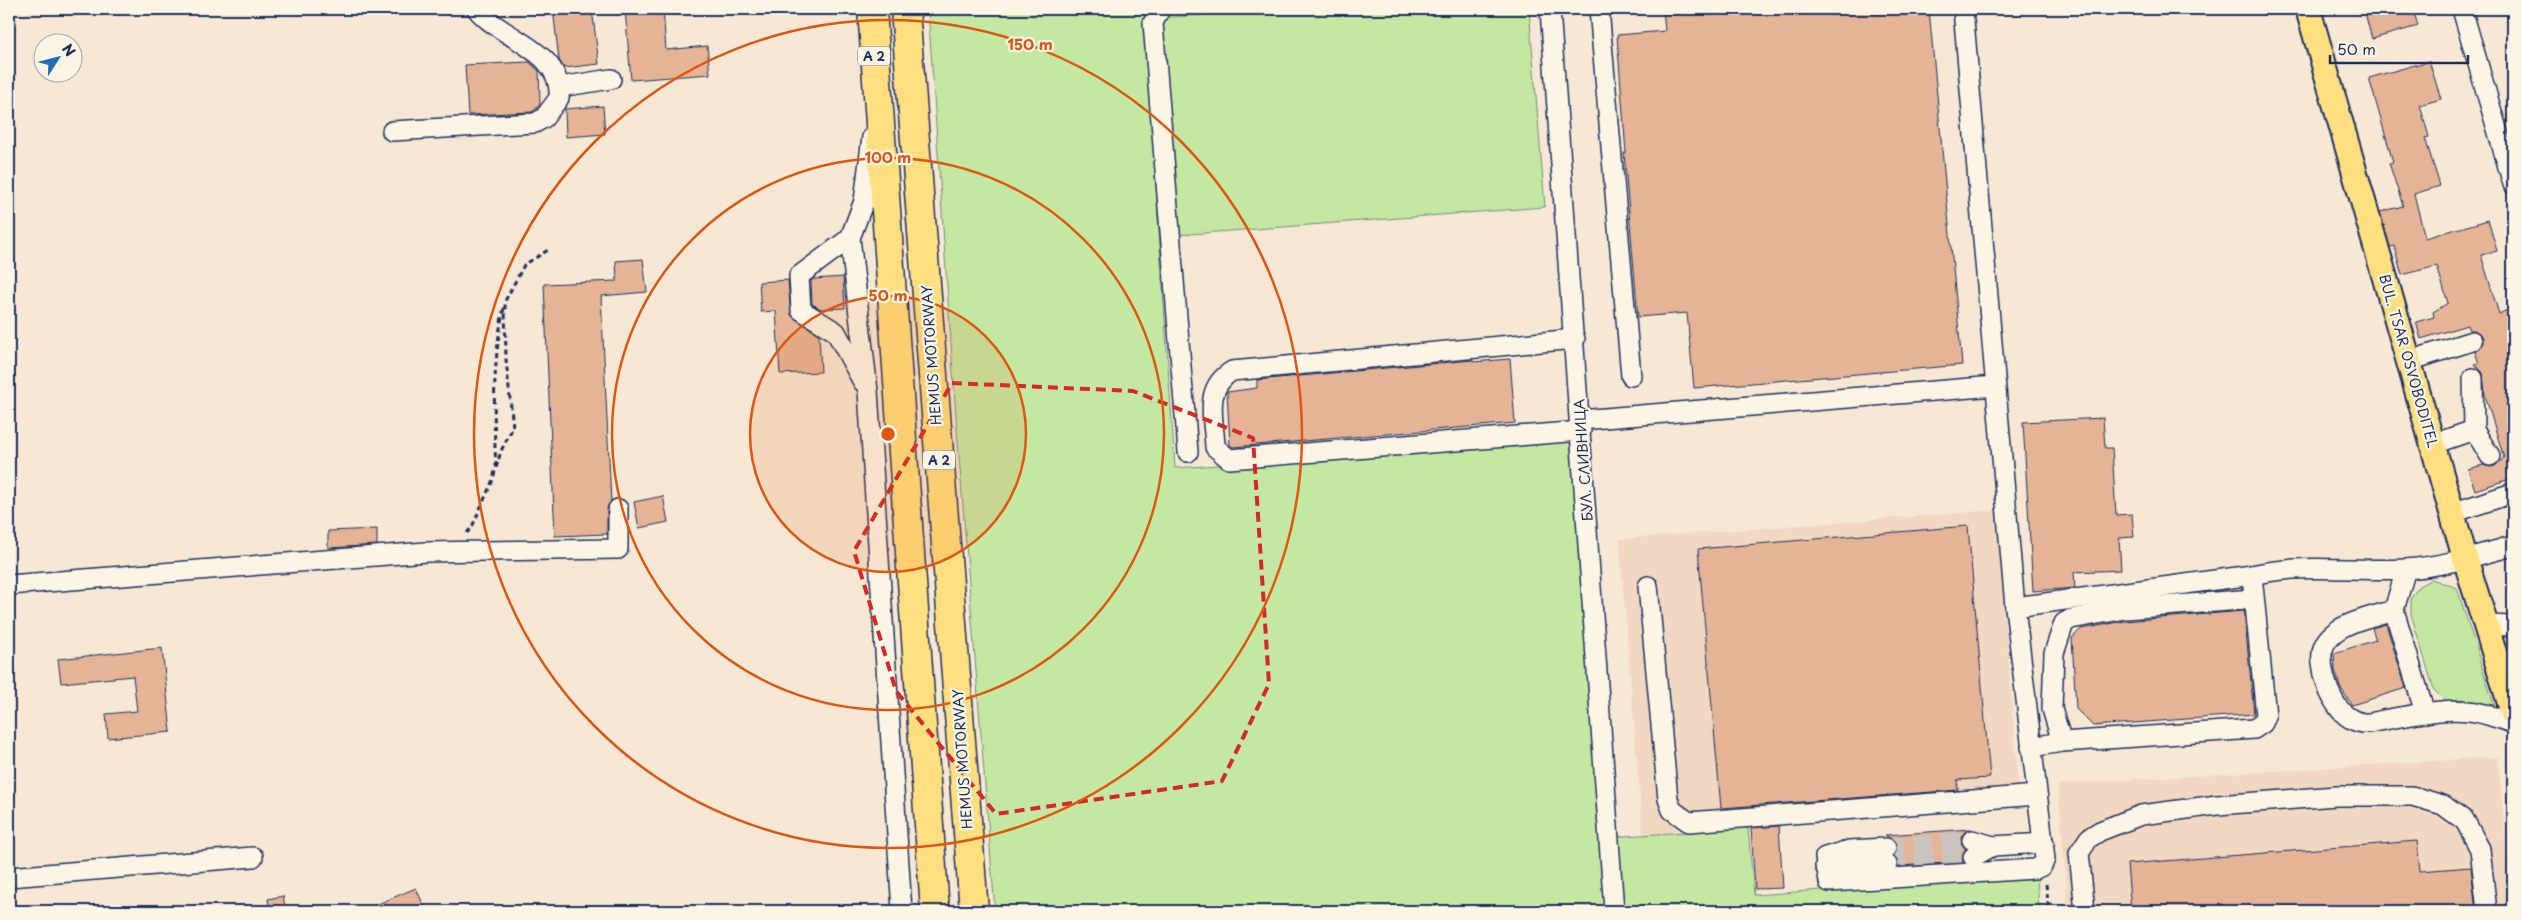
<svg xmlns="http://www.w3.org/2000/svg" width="2522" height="920" font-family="'Playpen Sans',sans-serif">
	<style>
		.built { fill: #f2d8c2 }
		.green { fill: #c4e8a2; stroke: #708c80 }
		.building { fill: #e5b496; stroke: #1b2f5e }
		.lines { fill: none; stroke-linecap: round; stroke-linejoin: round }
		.minor-tunnel { stroke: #cbc3bd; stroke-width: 19; stroke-dasharray: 19 9; stroke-linecap: butt }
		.minor-casing { stroke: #1b2f5e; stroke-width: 22 }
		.major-casing { stroke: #1b2f5e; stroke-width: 28 }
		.highway-casing { stroke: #1b2f5e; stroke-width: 31 }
		.path { stroke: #1b2f5e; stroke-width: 3; stroke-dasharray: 5 4; stroke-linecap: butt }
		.minor { stroke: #fcf5e5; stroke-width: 19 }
		.major { stroke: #ffdf80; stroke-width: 24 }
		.highway { stroke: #ffdf80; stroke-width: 28 }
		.marked { fill: none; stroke: #d62828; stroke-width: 4; stroke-dasharray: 10 6; stroke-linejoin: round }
		.ring { fill: none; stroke: #de5710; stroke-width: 2.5 }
		.labels { text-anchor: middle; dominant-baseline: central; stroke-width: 4.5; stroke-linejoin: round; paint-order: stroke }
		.shield { fill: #fcf5e5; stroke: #5e6a86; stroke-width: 1 }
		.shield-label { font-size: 12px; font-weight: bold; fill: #1b2f5e }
		.street-label { font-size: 14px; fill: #1b2f5e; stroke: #fcf5e5 }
		.centre { fill: #de5710; stroke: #fcf5e5; stroke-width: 2.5 }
		.ring-label { font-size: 15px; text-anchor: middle; font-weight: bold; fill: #de5710; stroke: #fcf5e5; stroke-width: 4.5; stroke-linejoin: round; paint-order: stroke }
	</style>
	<rect width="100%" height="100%" fill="#f7e8d5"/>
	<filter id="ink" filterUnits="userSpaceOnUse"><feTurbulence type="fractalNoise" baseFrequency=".02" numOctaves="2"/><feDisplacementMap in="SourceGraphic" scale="10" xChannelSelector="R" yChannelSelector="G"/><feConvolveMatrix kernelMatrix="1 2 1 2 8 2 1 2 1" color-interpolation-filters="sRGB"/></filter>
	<g filter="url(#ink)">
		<g class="built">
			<polygon points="1997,510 2020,807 1643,836 1619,539"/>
			<polygon points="2498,757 2512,911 2068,911 2058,784"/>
		</g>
		<g class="green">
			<polygon points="928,9 1144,9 1175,468 1576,440 1610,837 1748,828 1754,895 2037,874 2039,911 995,911 957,431"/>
			<polygon points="1280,9 1529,9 1545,207 1177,235 1160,18"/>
			<polygon points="2432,579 2457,588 2494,705 2462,699 2445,701 2434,690 2411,614 2411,598 2419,586"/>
		</g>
		<g class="building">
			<polygon points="553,9 592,9 599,64 564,68 559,60"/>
			<polygon points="625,9 663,9 666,50 707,46 710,74 631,80"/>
			<polygon points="1663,9 1929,9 1962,365 1694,388 1687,313 1638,317 1624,153 1626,153 1617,35 1665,31"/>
			<polygon points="2364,9 2413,9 2418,26 2372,39"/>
			<polygon points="2429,61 2441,99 2420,105 2429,137 2425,138 2440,186 2414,194 2425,238 2488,220 2497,251 2481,255 2499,314 2513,307 2513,478 2475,490 2468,469 2483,465 2490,467 2495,466 2504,458 2485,395 2483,373 2475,364 2479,363 2475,352 2483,344 2483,337 2475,330 2469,330 2467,325 2421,339 2416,322 2434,317 2433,312 2448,303 2437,266 2402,275 2394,246 2390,247 2380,212 2403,206 2389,163 2393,162 2369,78"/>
			<polygon points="529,62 539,71 540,104 536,109 532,112 468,115 465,65"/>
			<polygon points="603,106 605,134 566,137 565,109"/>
			<polygon points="643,259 647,292 601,296 611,501 607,509 607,534 555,536 544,284 617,281 616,261"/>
			<polygon points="843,277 845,308 821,309 812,304 811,281 814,279"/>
			<polygon points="788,280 791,315 819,335 821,372 780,374 776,311 761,312 759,282"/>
			<polygon points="1510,359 1515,423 1233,447 1230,445 1227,392 1257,388 1257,380 1473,360 1473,362"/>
			<polygon points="2103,418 2105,448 2112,448 2116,515 2132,514 2134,537 2119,538 2121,570 2074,572 2075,588 2033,591 2023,422"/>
			<polygon points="663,496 668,522 639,528 634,502"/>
			<polygon points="1968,526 1990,778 1957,780 1958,790 1721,808 1698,549"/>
			<polygon points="377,529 377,545 328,548 328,531"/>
			<polygon points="2244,611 2254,714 2093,726 2076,709 2072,638 2081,629 2125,621"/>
			<polygon points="2386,624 2406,688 2352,705 2340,687 2335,670 2334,653 2376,640 2372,628"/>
			<polygon points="162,648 171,732 108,738 106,714 137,711 133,676 61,683 58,659"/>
			<polygon points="1779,826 1783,888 1755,889 1751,828"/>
			<polygon points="1971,829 1965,832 1961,837 1961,843 1966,849 1962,856 1963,862 1898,866 1894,856 1897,848 1896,842 1885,835"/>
			<polygon points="2417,841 2420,871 2471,867 2476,911 2131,911 2127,864"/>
			<polygon points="416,888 426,911 361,911"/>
			<polygon points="283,896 286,911 270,911 268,899"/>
		</g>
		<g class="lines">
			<g class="minor-tunnel">
				<polyline points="1886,848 1972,840"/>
				<polyline points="1887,864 1973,857"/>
			</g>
			<g class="minor-casing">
				<g id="minor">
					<polyline points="1160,9 1153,23 1188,452"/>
					<polyline points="1550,9 1614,911"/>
					<polyline points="1599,9 1631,376"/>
					<polyline points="2462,9 2513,184"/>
					<polyline points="560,87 611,79"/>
					<path d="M392,131L535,123L544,118L559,98C563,50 502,40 477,9"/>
					<polyline points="872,137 864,201 850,238 868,391 902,911"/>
					<polyline points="850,238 799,276 801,310 836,332 863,382"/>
					<path d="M1575,339L1232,371C1203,389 1214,417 1215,447L1229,459L1581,431"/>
					<polyline points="2409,361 2472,341"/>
					<polyline points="2473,378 2474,430 2490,456"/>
					<polyline points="1580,420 1995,386"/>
					<polyline points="2433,444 2474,430"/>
					<polyline points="2452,513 2513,493"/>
					<polyline points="2406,569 2394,610 2425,713"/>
					<polyline points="9,585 426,552 618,549 618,509"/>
					<polyline points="1648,586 1668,799 1672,810 1689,822 2037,795"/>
					<path d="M2015,607L2252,575C2302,563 2354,572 2405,569C2441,567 2478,555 2513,546"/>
					<path d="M2394,610C2366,619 2317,625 2322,663C2325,686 2336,719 2363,723C2371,724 2381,720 2389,719C2414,715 2443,708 2469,711C2483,712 2499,719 2513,723"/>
					<polyline points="2486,625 2513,626"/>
					<polyline points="2062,742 2052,709 2054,653 2064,623 2071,619 2126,609 2253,599"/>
					<polyline points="2031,747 2062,742 2254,729 2263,723 2266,716 2252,575"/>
					<polyline points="1972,840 1993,846 2044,843"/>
					<polyline points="1886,848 1849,850 1825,857 1829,882 2035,869 2042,866 2045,859 2015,607 1963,9"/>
					<polyline points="1973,857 1993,846"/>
					<polyline points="1825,866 1851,868 1887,864"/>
					<polyline points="9,877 253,857"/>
					<polyline points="2085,911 2079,853 2089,838 2100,831 2141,815 2217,805 2336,796 2412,796 2443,805 2465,821 2480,849 2487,911"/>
				</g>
			</g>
			<g class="major-casing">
				<polyline id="major" points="2308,9 2465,558 2513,713"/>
			</g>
			<g class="highway-casing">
				<g id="highway">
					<polyline points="872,9 935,911"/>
					<polyline points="905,9 974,911"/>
				</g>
			</g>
			<g class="path">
				<path d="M496,466C493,418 493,354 504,308"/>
				<polyline points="467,533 472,527 492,482 501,451 513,427 506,360 505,301 524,265 548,250"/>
				<polyline points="2046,884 2049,911"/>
			</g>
			<use href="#minor" class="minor"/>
			<use href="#major" class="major"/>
			<use href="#highway" class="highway"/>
		</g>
	</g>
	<path class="marked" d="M952,383L1133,391L1253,438L1269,684L1222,781L996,814L896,691L854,551Z"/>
	<circle cx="888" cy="434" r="138" fill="#de5710" fill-opacity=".12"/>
	<g class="ring">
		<circle cx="888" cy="434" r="138"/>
		<circle cx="888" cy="434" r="276"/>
		<circle cx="888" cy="434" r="414"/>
	</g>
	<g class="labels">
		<g class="shield">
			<rect x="858" y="46.5" width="32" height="19" rx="4"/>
			<rect x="923" y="450.5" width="32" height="19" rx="4"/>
		</g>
		<g class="shield-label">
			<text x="874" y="56">A 2</text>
			<text x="939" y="460">A 2</text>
		</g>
		<g class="street-label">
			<text transform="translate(931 355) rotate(-94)">HEMUS MOTORWAY</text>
			<text transform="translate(2409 361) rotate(74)">BUL. TSAR OSVOBODITEL</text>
			<text transform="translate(1583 460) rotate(-94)">БУЛ. СЛИВНИЦА</text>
			<text transform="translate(962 759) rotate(-94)">HEMUS MOTORWAY</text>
		</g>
	</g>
	<circle cx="888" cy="434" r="8" class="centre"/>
	<g class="ring-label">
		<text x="1030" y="50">150 m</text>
		<text x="888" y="163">100 m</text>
		<text x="888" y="301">50 m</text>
	</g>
	<rect width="2522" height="920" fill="none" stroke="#fcf5e5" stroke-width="30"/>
	<rect x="15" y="15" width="2492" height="890" fill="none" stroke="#1b2f5e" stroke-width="2" filter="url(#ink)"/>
	<g transform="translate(58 58) rotate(54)"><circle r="24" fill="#fcf5e5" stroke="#a2a6af"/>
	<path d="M0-4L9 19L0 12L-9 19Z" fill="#1f6fb2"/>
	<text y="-8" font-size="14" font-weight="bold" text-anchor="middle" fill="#1b2f5e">N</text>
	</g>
	<path d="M2330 55v8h138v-8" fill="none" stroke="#1b2f5e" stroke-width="2.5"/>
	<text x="2337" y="55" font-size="15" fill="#1b2f5e" stroke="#fcf5e5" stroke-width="4" paint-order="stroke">50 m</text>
</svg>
